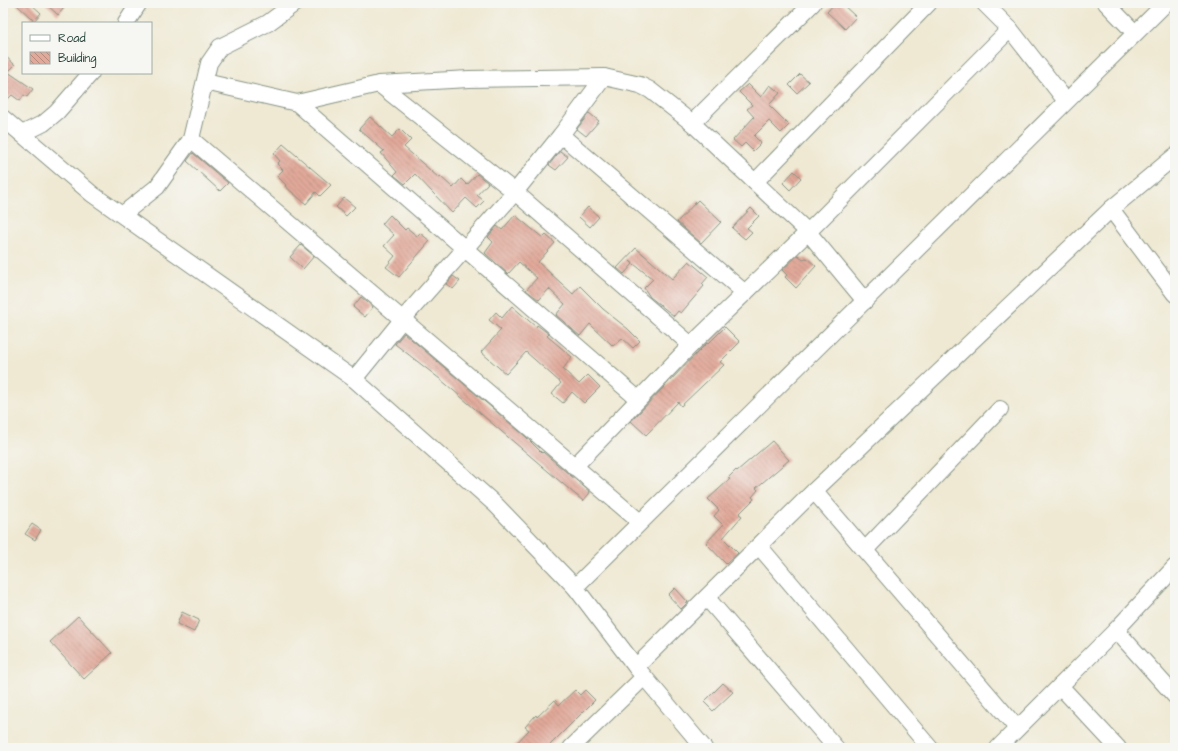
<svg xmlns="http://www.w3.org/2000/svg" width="1178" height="751" font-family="'Architects Daughter',sans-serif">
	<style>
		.building { fill: url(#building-back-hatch) }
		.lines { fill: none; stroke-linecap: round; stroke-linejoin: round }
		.minor-casing { stroke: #879384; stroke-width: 18 }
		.minor { stroke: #fff; stroke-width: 16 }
	</style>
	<defs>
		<pattern id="building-back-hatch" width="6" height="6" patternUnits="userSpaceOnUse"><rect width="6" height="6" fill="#e1a99a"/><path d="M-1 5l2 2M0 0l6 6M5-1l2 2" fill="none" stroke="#b68b7e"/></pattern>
	</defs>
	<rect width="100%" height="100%" fill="#f6f6f2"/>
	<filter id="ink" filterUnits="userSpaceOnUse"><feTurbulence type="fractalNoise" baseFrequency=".025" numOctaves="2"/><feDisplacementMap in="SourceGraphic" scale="8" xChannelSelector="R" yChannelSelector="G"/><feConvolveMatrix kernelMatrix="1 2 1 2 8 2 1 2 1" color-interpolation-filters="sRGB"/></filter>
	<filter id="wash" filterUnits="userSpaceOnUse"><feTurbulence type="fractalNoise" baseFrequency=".012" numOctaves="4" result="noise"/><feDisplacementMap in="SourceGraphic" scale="16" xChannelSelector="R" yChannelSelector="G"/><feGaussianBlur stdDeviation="0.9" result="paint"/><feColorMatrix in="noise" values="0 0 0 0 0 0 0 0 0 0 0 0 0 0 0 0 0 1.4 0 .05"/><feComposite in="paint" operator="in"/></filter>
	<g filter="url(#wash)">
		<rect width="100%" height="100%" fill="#efe9d3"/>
		<g id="blocks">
			<g class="building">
				<polygon points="15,3 30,3 41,13 34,21"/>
				<polygon points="45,3 68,3 58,15"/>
				<polygon points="835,3 841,3 856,17 845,29 827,12"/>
				<polygon points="3,54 15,65 8,72 33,89 27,97 24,95 20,101 12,95 8,99 3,95"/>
				<polygon points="800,74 809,82 797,93 789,85"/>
				<polygon points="748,84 761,97 770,85 780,93 769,105 789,125 781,133 769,121 754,136 761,143 753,151 745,143 741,147 733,140 754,117 747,109 752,105 739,92"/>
				<polygon points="589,113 599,121 586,136 577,129"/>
				<polygon points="370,117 392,137 400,129 411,140 404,147 439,178 440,176 453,188 461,179 467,185 477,174 488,183 477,195 484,201 477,208 466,198 452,213 415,174 405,184 394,175 397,172 381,153 384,151 359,129"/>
				<polygon points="283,144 331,185 320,196 316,192 306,204 285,186 286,185 277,176 283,170 277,164 280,161 274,154"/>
				<polygon points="560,151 568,157 556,170 549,165"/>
				<polygon points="193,153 228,183 220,191 187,161"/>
				<polygon points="794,171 801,178 790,190 783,183"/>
				<polygon points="344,198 355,207 346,216 336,207"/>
				<polygon points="698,200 721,222 701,243 677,222"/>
				<polygon points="588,207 599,217 590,227 579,217"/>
				<polygon points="751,208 759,216 747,228 752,232 745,239 732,228"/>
				<polygon points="390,215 405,230 407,228 417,236 420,233 430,241 399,277 386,267 395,256 384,246 394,235 382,224"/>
				<polygon points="515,215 543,238 546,235 555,243 538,262 573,294 580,286 603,309 628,329 640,341 633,348 622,338 613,346 590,324 580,336 556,315 565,304 549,289 539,300 526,290 537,278 519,262 508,274 485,253 493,242 488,237 497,226 502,230"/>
				<polygon points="301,245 314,256 303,269 290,257"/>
				<polygon points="636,248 672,279 689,261 708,277 702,284 704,286 681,313 678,311 674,316 650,297 644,288 653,279 630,261 633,264 624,274 617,268"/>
				<polygon points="798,255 803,259 807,258 816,266 796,288 785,277 787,275 782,270"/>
				<polygon points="453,276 460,281 453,289 446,284"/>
				<polygon points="361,297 373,307 365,317 353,307"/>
				<polygon points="512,306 536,327 537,325 549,334 547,336 572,357 563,369 579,384 588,375 600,387 584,403 572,392 563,403 552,394 561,383 526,352 506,374 481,352 501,330 489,320 496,312 502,318"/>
				<polygon points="725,327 740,342 720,362 724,365 681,406 678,402 646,435 631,421 698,352 707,343 708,344"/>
				<polygon points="404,333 525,436 542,453 543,452 590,492 589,494 583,501 440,379 395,344"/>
				<polygon points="772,441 789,460 756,488 758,490 752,497 754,499 739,514 742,516 723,538 738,553 726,564 706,543 723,525 714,516 719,510 708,499 730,479 728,478 736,470 737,471"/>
				<polygon points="32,524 41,530 35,540 25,534"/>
				<polygon points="675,588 688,602 681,609 668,595"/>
				<polygon points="182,612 199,620 194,632 177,624"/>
				<polygon points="78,616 112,653 84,679 50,642"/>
				<polygon points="723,683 733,692 713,711 704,702"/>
				<polygon points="575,690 580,695 585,690 595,700 547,748 512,748 529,730 525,727 536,715 537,717 555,700 559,705"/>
			</g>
		</g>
	</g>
	<g filter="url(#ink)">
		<use href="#blocks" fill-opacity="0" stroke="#879384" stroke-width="1"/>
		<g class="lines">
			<g class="minor-casing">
				<g id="minor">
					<polyline points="984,3 1010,29 1066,101"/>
					<polyline points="1106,3 1135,33"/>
					<polyline points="126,23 139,3"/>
					<polyline points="205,82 297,103 638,399"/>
					<polyline points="379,84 515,192 691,345"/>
					<polyline points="297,103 379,84 469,79 604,77 640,85 650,90 692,123 808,232 865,301"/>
					<polyline points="3,118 92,194 354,379 496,505 575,587 636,667 704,748"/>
					<polyline points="692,123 813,3"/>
					<polyline points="22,134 44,123 57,112 91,73"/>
					<polyline points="561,135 745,293"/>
					<polyline points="191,139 640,522"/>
					<polyline points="755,182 929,3"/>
					<polyline points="1111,209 1175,294"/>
					<polyline points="123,214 157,187 191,139 209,63 220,47 268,23 295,3"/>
					<polyline points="354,379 402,320 515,192 561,135 604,77"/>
					<polyline points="574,467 691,345 808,232 1010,29"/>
					<polyline points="814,491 1017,728"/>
					<polyline points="759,546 930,748"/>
					<polyline points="865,550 1000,409"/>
					<polyline points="575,587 1166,3"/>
					<polyline points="707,598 836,748"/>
					<polyline points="1116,630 1175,696"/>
					<polyline points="636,667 814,491 1111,209 1175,156"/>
					<polyline points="1060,686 1118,748"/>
					<polyline points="571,748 644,677"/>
					<polyline points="998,748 1116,630 1175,567"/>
				</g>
			</g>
			<use href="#minor" class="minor"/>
		</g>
	</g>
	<rect width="1178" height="751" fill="none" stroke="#f6f6f2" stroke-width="16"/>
	<rect x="22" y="22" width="130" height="52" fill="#f6f6f2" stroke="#a0aca6"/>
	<rect x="30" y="35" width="20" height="6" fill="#ffffff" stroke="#a0aca6"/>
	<text x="58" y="42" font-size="12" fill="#1f3d34">Road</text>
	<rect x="30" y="52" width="20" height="12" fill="url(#building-back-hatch)" stroke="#a0aca6"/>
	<text x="58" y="62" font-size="12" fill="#1f3d34">Building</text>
</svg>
